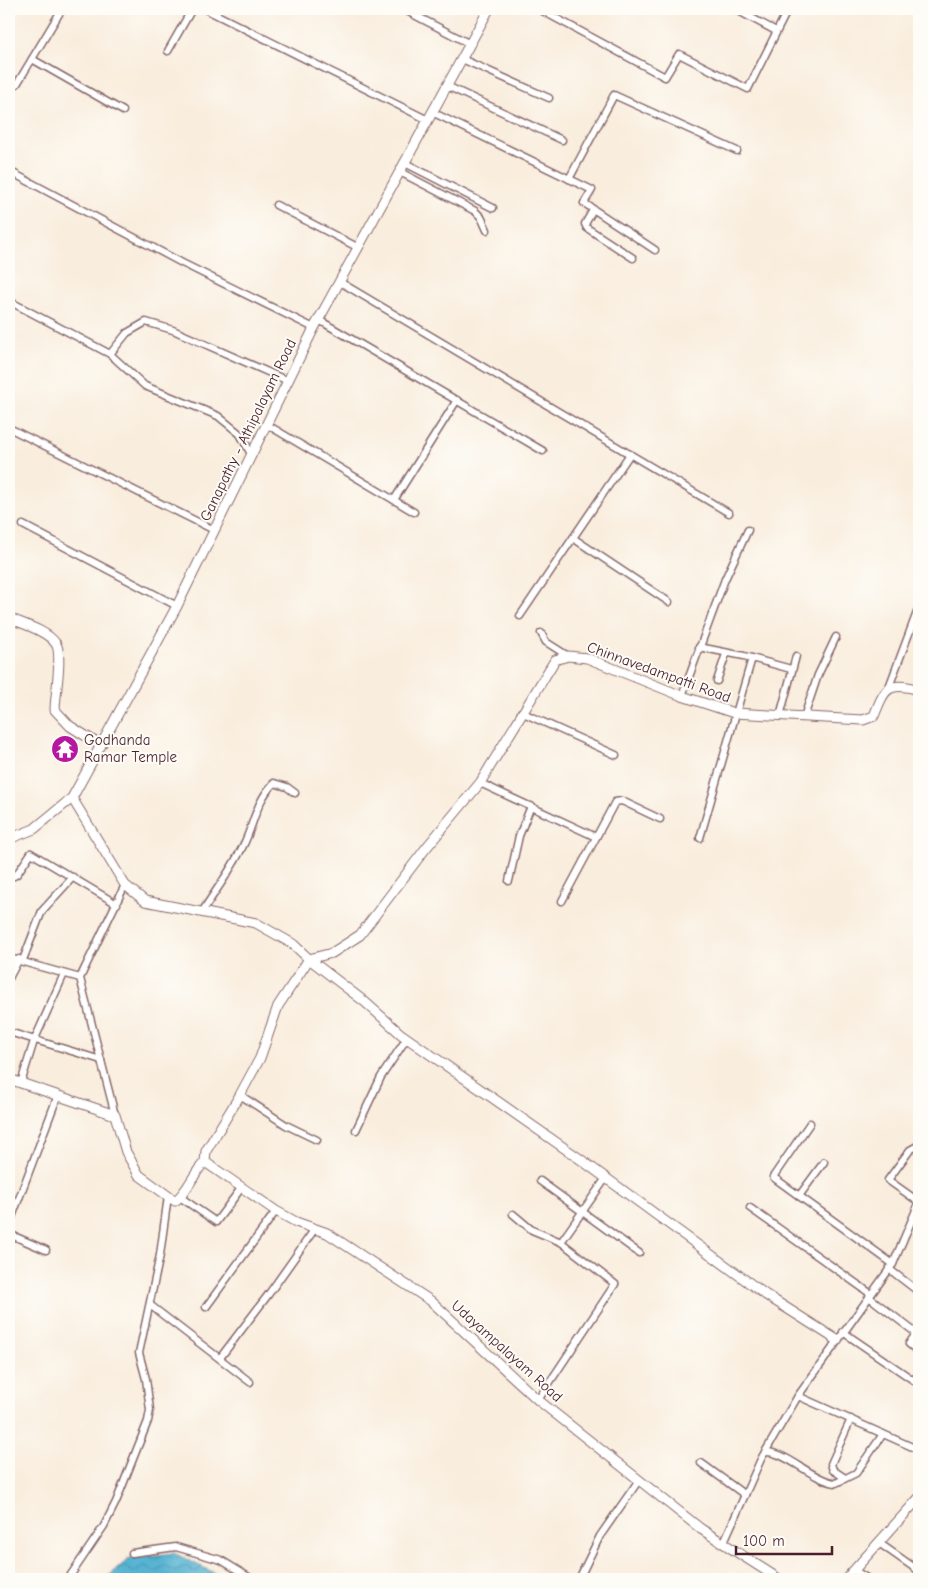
<svg xmlns="http://www.w3.org/2000/svg" width="928" height="1588" font-family="'Comic Neue',sans-serif">
	<style>
		.water { fill: url(#water-waves); stroke: #4f697f }
		.lines { fill: none; stroke-linecap: round; stroke-linejoin: round }
		.street-casing { stroke: #876769; stroke-width: 9 }
		.secondary-casing { stroke: #876769; stroke-width: 11 }
		.street { stroke: #fff; stroke-width: 6 }
		.secondary { stroke: #fff; stroke-width: 9 }
		.labels { text-anchor: middle; dominant-baseline: central; stroke-width: 4; stroke-linejoin: round; paint-order: stroke }
		.street-label { font-size: 15px; fill: #4a1f2b; stroke: #fdfcf7 }
		.poi-label { font-size: 15px; fill: #4a1f2b; stroke: #fdfcf7; text-anchor: start }
	</style>
	<defs>
		<pattern id="water-waves" width="16" height="10" patternUnits="userSpaceOnUse" patternTransform="scale(1.25)"><rect width="16" height="10" fill="#54b3d3"/><path d="M0 5q4-4 8 0t8 0" fill="none" stroke="#4891ab"/></pattern>
	</defs>
	<rect width="100%" height="100%" fill="#fdfcf7"/>
	<filter id="ink" filterUnits="userSpaceOnUse"><feTurbulence type="fractalNoise" baseFrequency=".02" numOctaves="2"/><feDisplacementMap in="SourceGraphic" scale="10" xChannelSelector="R" yChannelSelector="G"/><feConvolveMatrix kernelMatrix="1 2 1 2 8 2 1 2 1" color-interpolation-filters="sRGB"/></filter>
	<filter id="wash" filterUnits="userSpaceOnUse"><feTurbulence type="fractalNoise" baseFrequency=".0096" numOctaves="4" result="noise"/><feDisplacementMap in="SourceGraphic" scale="20" xChannelSelector="R" yChannelSelector="G"/><feGaussianBlur stdDeviation="1.12" result="paint"/><feColorMatrix in="noise" values="0 0 0 0 0 0 0 0 0 0 0 0 0 0 0 0 0 1.4 0 .05"/><feComposite in="paint" operator="in"/></filter>
	<g filter="url(#wash)">
		<rect width="100%" height="100%" fill="#f9eddd"/>
		<polygon class="water" points="174,1553 226,1579 105,1579 130,1558"/>
	</g>
	<g filter="url(#ink)">
		<g class="lines">
			<g class="street-casing">
				<g id="street">
					<polyline points="205,9 428,120"/>
					<polyline points="403,9 470,44"/>
					<polyline points="539,9 665,77 679,54 748,89 788,9"/>
					<polyline points="735,9 776,31"/>
					<polyline points="168,51 192,9"/>
					<polyline points="32,59 123,111"/>
					<polyline points="462,59 549,98"/>
					<polyline points="17,84 62,9"/>
					<polyline points="447,86 562,140"/>
					<polyline points="432,112 592,190 584,203 655,250"/>
					<polyline points="405,163 493,208"/>
					<polyline points="9,171 182,263 314,328"/>
					<polyline points="400,172 475,211 481,217 487,230"/>
					<polyline points="569,179 614,95 737,151"/>
					<polyline points="276,205 359,248"/>
					<polyline points="593,210 585,224 587,228 633,258"/>
					<polyline points="340,282 729,513"/>
					<polyline points="9,301 110,354 127,333 146,322 173,330 288,381"/>
					<polyline points="319,320 543,451"/>
					<polyline points="110,354 145,386 218,416 240,434 251,454"/>
					<polyline points="266,424 414,512"/>
					<polyline points="9,428 214,530"/>
					<polyline points="394,500 457,400"/>
					<polyline points="23,525 177,606"/>
					<polyline points="573,538 669,602"/>
					<polyline points="520,616 630,454"/>
					<polyline points="541,633 546,642 568,656"/>
					<polyline points="699,647 744,656 791,669"/>
					<polyline points="717,681 726,654"/>
					<polyline points="889,687 919,607"/>
					<polyline points="682,696 725,579 748,530"/>
					<polyline points="521,712 616,755"/>
					<polyline points="780,716 796,656"/>
					<polyline points="804,717 818,675 836,637"/>
					<polyline points="480,783 596,837"/>
					<polyline points="700,838 752,658"/>
					<polyline points="9,875 14,876 17,874 31,853 117,904"/>
					<polyline points="509,881 519,836 531,806"/>
					<polyline points="562,901 615,802 622,801 660,819"/>
					<path d="M202,912C216,890 232,869 243,846C254,824 256,801 274,783L287,787L295,793"/>
					<polyline points="9,958 80,978"/>
					<polyline points="23,960 42,911 73,877"/>
					<polyline points="9,978 19,959"/>
					<polyline points="9,1032 101,1060"/>
					<polyline points="21,1083 34,1041 64,974"/>
					<polyline points="240,1095 286,1125 317,1140"/>
					<polyline points="115,1115 80,978 125,885"/>
					<polyline points="356,1130 381,1077 407,1038"/>
					<polyline points="919,1145 910,1150 888,1180 919,1202"/>
					<polyline points="540,1181 639,1253"/>
					<polyline points="799,1196 824,1162"/>
					<polyline points="180,1197 216,1222 242,1187"/>
					<polyline points="750,1208 871,1294"/>
					<polyline points="513,1214 532,1230 561,1242 615,1284 538,1400"/>
					<polyline points="9,1225 58,1095"/>
					<polyline points="9,1234 46,1250"/>
					<polyline points="561,1242 606,1178"/>
					<polyline points="893,1264 919,1203"/>
					<polyline points="889,1269 919,1292"/>
					<polyline points="869,1297 916,1333"/>
					<polyline points="150,1305 250,1382"/>
					<polyline points="206,1307 276,1211"/>
					<polyline points="919,1329 909,1344 919,1352"/>
					<polyline points="843,1332 919,1384"/>
					<polyline points="220,1358 268,1295 314,1230"/>
					<polyline points="798,1396 893,1264 773,1177 810,1123"/>
					<path d="M765,1452C786,1451 812,1480 836,1483L856,1473L883,1434"/>
					<polyline points="701,1463 745,1495"/>
					<polyline points="845,1478 833,1470 831,1464 851,1419"/>
					<polyline points="879,1543 919,1571"/>
					<polyline points="723,1544 761,1459 798,1396 919,1450"/>
					<polyline points="132,1553 176,1547 221,1560 252,1579"/>
					<polyline points="854,1570 868,1579"/>
					<polyline points="68,1579 104,1526 116,1502 148,1421 150,1410 146,1379 139,1353 160,1255 168,1196"/>
					<polyline points="579,1579 600,1536 639,1480"/>
				</g>
			</g>
			<g class="secondary-casing">
				<g id="secondary">
					<path d="M9,618C23,624 48,631 56,644C63,654 55,696 55,710L70,726L100,745"/>
					<polyline points="72,798 125,885 145,901 256,923 293,944 309,959 278,1006 260,1058 240,1095 206,1151 205,1162 276,1211 296,1222 327,1233 431,1301 538,1400 701,1529 779,1579"/>
					<polyline points="9,839 34,829 72,798 177,606 314,328 489,9"/>
					<path d="M309,959L332,953L360,935L426,848L480,783L555,660L568,656L587,658L682,696L734,713L863,720L874,716C885,688 888,681 919,690"/>
					<polyline points="309,959 365,1002 401,1034 580,1159 766,1295 837,1340"/>
					<path d="M9,1079L115,1115L126,1152L139,1175L175,1201C188,1192 193,1173 205,1162"/>
					<polyline points="846,1579 919,1498"/>
				</g>
			</g>
			<use href="#street" class="street"/>
			<use href="#secondary" class="secondary"/>
		</g>
	</g>
	<defs>
		<g id="temple-disc" transform="scale(1.4375)"><circle r="9.5" fill="#b5179e" stroke="#fdfcf7"/><path d="M0-6L5-2H3V0L6.5 2.5H4V6H1.5V3h-3V6H-4V2.5H-6.5L-3 0V-2H-5Z" fill="#fff"/></g>
	</defs>
	<g fill-rule="evenodd">
		<use href="#temple-disc" x="65" y="749"/>
	</g>
	<g class="labels">
		<g class="street-label">
			<text transform="translate(248 430) rotate(-64)">Ganapathy - Athipalayam Road</text>
			<text transform="translate(659 672) rotate(20)">Chinnavedampatti Road</text>
			<text transform="translate(507 1351) rotate(42)">Udayampalayam Road</text>
		</g>
		<g class="poi-label">
			<text x="84" y="740">Godhanda<tspan x="84" dy="17">Ramar Temple</tspan></text>
		</g>
	</g>
	<rect width="928" height="1588" fill="none" stroke="#fdfcf7" stroke-width="30"/>
	<path d="M736 1546v8h96v-8" fill="none" stroke="#4a1f2b" stroke-width="2.5"/>
	<text x="743" y="1546" font-size="15" fill="#4a1f2b" stroke="#fdfcf7" stroke-width="4" paint-order="stroke">100 m</text>
</svg>
